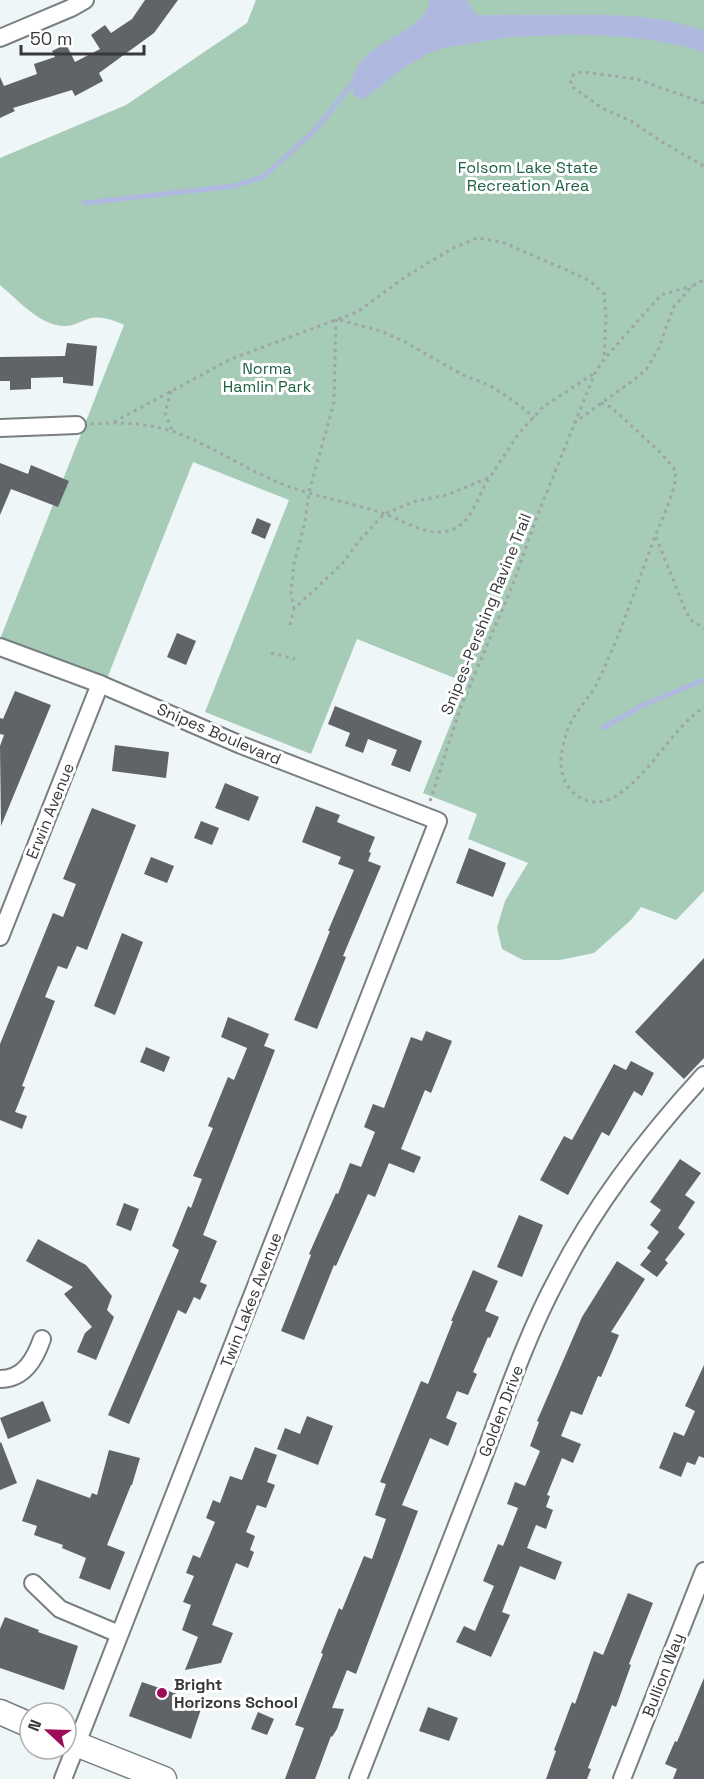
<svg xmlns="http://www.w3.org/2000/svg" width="704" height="1779" font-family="'Space Grotesk',sans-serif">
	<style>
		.green { fill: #a6cbb6 }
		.water { fill: #afb9df }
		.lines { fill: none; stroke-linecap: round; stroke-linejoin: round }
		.stream { stroke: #afb9df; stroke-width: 5 }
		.building { fill: #606367 }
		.street-casing { stroke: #797f81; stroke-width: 20 }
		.secondary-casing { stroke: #797f81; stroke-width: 27 }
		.path { stroke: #9fa4a6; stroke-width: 3; stroke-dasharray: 3 4.5; stroke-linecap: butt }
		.street { stroke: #fff; stroke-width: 16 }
		.secondary { stroke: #fff; stroke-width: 24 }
		.poi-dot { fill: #9d0c59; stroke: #fff; stroke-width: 2 }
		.labels { text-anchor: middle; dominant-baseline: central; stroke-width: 6; stroke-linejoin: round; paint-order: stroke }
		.park-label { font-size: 16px; fill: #1d6143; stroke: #fff }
		.street-label { font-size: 16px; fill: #363839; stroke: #fff }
		.poi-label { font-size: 16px; font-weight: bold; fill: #363839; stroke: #fff; text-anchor: start }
	</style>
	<rect width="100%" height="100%" fill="#eff6f8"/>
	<path class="green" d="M256,0H704V891L676,920L641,907L631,920L594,953L560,960H523L502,949L497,928L505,901L528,863L468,839L477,814L423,793L467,683L357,639L311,754L205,712L289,500L193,462L106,681L0,639L124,325C113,320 101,315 88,319C81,321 74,326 66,326C41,327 18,300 0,285V158L126,105L247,23Z"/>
	<path class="water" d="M430,0H467L476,14C491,17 505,14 521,15C582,16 647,9 704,31V52C641,31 533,30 468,44C458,46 446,46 437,50C425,55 411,62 401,70C387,80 375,92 361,100L354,95C353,90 351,82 353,77C364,38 425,35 430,0Z"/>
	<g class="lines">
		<g class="stream">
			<polyline points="84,203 234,186 263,177 315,130 356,79"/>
			<polyline points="603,728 643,705 704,680"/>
		</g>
	</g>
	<g class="building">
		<polygon points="145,0 178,0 154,33 99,73 103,81 75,96 72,90 13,108 15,111 0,118 0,77 4,86 37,74 34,64 55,57 52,51 66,44 75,62 100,49 91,35 105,25 111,33 132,19"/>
		<polygon points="67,343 97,346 93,386 63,383 63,377 31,378 31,389 10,390 10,381 0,381 0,357 65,356"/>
		<polygon points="0,463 28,474 31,465 69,481 58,507 11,489 0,515"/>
		<polygon points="257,518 271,524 265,539 251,533"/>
		<polygon points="177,633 196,641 186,665 167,657"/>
		<polygon points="15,691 51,705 1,826 0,746 4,735 0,734 0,718 3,719"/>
		<polygon points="335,706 422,741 410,772 391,765 397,750 368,739 363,753 345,746 350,733 328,724"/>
		<polygon points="115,745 169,752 166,778 112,771"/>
		<polygon points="225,783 259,797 249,821 215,808"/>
		<polygon points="316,806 340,815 337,822 375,837 369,852 371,853 368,861 381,866 343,956 346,957 317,1029 294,1020 330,931 328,931 354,870 338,864 341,857 302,842"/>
		<polygon points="92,808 136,825 87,950 77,946 67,969 58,966 45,997 55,1001 22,1086 25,1087 15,1112 27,1116 22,1129 0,1120 0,1044 53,913 63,917 76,884 63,879"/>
		<polygon points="201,821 219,828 212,845 194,838"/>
		<polygon points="469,848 506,863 493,897 456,883"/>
		<polygon points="151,857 174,866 167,883 144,874"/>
		<polygon points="122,933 143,942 115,1015 94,1006"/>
		<polygon points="704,958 704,1058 684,1079 635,1032"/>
		<polygon points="228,1017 269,1034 264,1046 275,1050 203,1235 217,1241 200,1282 207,1285 200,1300 194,1297 186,1314 178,1310 129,1424 108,1415 179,1250 172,1246 188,1206 191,1208 202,1179 193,1176 213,1128 208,1126 228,1077 234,1080 247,1048 221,1037"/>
		<polygon points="426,1031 452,1041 431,1093 425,1090 401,1149 421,1157 414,1173 389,1163 375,1197 368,1194 336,1266 334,1265 304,1340 281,1331 311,1255 309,1254 336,1193 338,1194 350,1163 361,1167 375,1132 364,1127 373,1104 384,1108 411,1037 422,1041"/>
		<polygon points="146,1047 170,1057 164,1072 140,1062"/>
		<polygon points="631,1061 654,1073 642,1096 634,1091 609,1136 602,1132 568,1195 540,1180 564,1136 572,1140 614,1064 626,1070"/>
		<polygon points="680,1159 701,1173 685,1195 695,1202 678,1228 685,1234 665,1260 668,1263 657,1277 640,1265 651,1251 647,1248 659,1232 650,1225 661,1210 650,1202"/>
		<polygon points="124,1203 139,1209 131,1231 116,1225"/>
		<polygon points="519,1215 543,1225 522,1277 497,1267"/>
		<polygon points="38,1239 86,1265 112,1296 107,1310 114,1317 96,1360 77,1352 85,1333 92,1327 64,1294 73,1287 26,1261"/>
		<polygon points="617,1261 645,1279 611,1332 619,1335 601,1377 598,1376 582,1415 571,1411 561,1436 581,1444 573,1463 562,1458 547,1495 550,1496 546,1507 553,1510 546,1529 536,1525 527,1548 562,1562 555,1580 520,1566 502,1612 510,1615 491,1657 456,1642 464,1626 475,1631 494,1586 483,1581 498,1544 503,1546 518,1508 507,1504 515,1482 525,1486 540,1451 530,1446 539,1422 537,1421 582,1317"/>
		<polygon points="473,1270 498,1281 485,1311 499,1317 490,1338 488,1337 473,1372 477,1374 468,1395 457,1391 446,1418 457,1423 448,1446 430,1438 402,1505 418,1511 356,1674 347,1670 332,1708 344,1709 337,1729 332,1737 331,1736 315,1779 285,1779 304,1728 295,1725 323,1654 321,1653 339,1608 342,1610 364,1556 372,1559 386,1519 375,1515 386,1484 380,1482 421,1381 428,1384 453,1321 451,1321"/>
		<polygon points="704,1365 704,1458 699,1456 695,1465 687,1462 681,1477 659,1468 674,1432 684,1436 695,1411 685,1406"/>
		<polygon points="43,1401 51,1421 8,1439 0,1418"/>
		<polygon points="307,1416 333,1426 318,1465 277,1449 285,1428 300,1434"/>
		<polygon points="1,1442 17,1483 0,1490 0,1443"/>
		<polygon points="255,1447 277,1455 267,1482 275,1485 266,1508 257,1505 246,1532 255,1536 250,1550 254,1552 248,1568 236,1563 212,1625 233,1633 221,1663 185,1670 198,1637 182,1630 191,1605 183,1602 194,1576 186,1573 193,1555 200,1558 215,1522 206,1518 213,1500 220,1503 230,1476 242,1480"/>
		<polygon points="109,1450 140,1458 132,1485 131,1485 107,1545 125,1552 110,1590 79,1578 86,1558 62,1548 63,1545 34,1535 37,1526 22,1521 37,1479 90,1498 92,1493 97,1495"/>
		<polygon points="628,1593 653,1603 629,1664 631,1665 616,1707 612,1705 588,1768 591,1769 587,1779 546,1779 556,1751 554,1750 572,1702 575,1704 594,1651 603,1655"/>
		<polygon points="5,1617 39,1630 38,1632 78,1646 64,1690 0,1668 0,1629"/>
		<polygon points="704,1678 704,1779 673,1779 677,1769 665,1764 675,1741 677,1742"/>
		<polygon points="142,1682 203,1703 191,1739 129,1716"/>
		<polygon points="428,1707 458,1718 449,1741 419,1731"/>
		<polygon points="258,1712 274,1719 267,1735 251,1729"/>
	</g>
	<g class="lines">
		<g class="street-casing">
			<g id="street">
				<polyline points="0,38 71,8 85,0"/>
				<polyline points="0,428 77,425"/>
				<polyline points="0,647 100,684 241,745 438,821 63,1779"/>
				<polyline points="0,937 100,684"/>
				<path d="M0,1379C24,1379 35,1359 42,1339"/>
				<polyline points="33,1583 60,1609 119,1634"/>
				<path d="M358,1779C399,1675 439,1570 480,1466C504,1403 526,1336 558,1277C596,1203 648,1136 704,1075"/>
				<polyline points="622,1779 704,1571"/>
			</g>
		</g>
		<g class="secondary-casing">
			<g id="secondary">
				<polyline points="0,1712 30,1725"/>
				<polyline points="66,1740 164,1779"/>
			</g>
		</g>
		<g class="path">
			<polyline points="704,103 637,79 583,72 575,73 571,78 571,86 602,108 631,121 662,142 704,166"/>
			<polyline points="171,391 165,413 173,432"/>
			<path d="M601,403L611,407L661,453L676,471L675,481C671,503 659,524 652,545C634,592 618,641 596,685C588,700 571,716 567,732C563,744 559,759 562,772C567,796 592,810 614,797C651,775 669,731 704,707"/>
			<polyline points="114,422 231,359 357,312 408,275 453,248 477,238 502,242 571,272 590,281 604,294 606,317 604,359"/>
			<polyline points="574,423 639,376 647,368 659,348 673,308 692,286 704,280"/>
			<path d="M91,424C119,422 145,423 172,431C209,444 243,468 280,483C313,497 351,502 385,514C404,521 429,538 451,530C474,522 477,495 490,477"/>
			<polyline points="656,537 686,612 692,621 704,628"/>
			<polyline points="294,609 291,592 294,563 305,522 309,492 334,402 336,319 381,331 405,342 463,375 487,384 502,393 523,408 534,418"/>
			<polyline points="290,625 294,609 342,564 360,540 384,514 416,501 447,495 490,477 519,433 543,407 593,374"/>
			<polyline points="271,653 295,659"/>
			<polyline points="430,801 460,709 513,584 536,519 595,373 604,359 661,295 692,286"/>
		</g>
		<use href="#street" class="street"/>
		<use href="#secondary" class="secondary"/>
	</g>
	<circle class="poi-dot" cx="162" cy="1693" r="6"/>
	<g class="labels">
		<g class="park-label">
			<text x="528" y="167">Folsom Lake State<tspan x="528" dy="18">Recreation Area</tspan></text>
			<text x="267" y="368">Norma<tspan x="267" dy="18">Hamlin Park</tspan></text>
		</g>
		<g class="street-label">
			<text transform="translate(486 614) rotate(-68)">Snipes-Pershing Ravine Trail</text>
			<text transform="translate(219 734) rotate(23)">Snipes Boulevard</text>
			<text transform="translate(50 811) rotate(-68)">Erwin Avenue</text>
			<text transform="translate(251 1300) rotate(-69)">Twin Lakes Avenue</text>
			<text transform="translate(501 1411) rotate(-69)">Golden Drive</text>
			<text transform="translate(663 1675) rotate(-69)">Bullion Way</text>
		</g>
		<g class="poi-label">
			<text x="174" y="1684">Bright<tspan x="174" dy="18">Horizons School</tspan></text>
		</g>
	</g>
	<g transform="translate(48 1731) rotate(292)"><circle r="28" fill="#ffffff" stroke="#afafb0" stroke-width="1.5"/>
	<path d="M0-4.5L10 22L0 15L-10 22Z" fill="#9d0c59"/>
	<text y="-9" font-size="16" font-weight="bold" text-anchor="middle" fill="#363839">N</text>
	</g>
	<path d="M21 45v9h123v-9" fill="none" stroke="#363839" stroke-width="3"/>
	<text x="30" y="45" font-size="18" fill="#363839" stroke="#ffffff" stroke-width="4.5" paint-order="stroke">50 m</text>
</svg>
